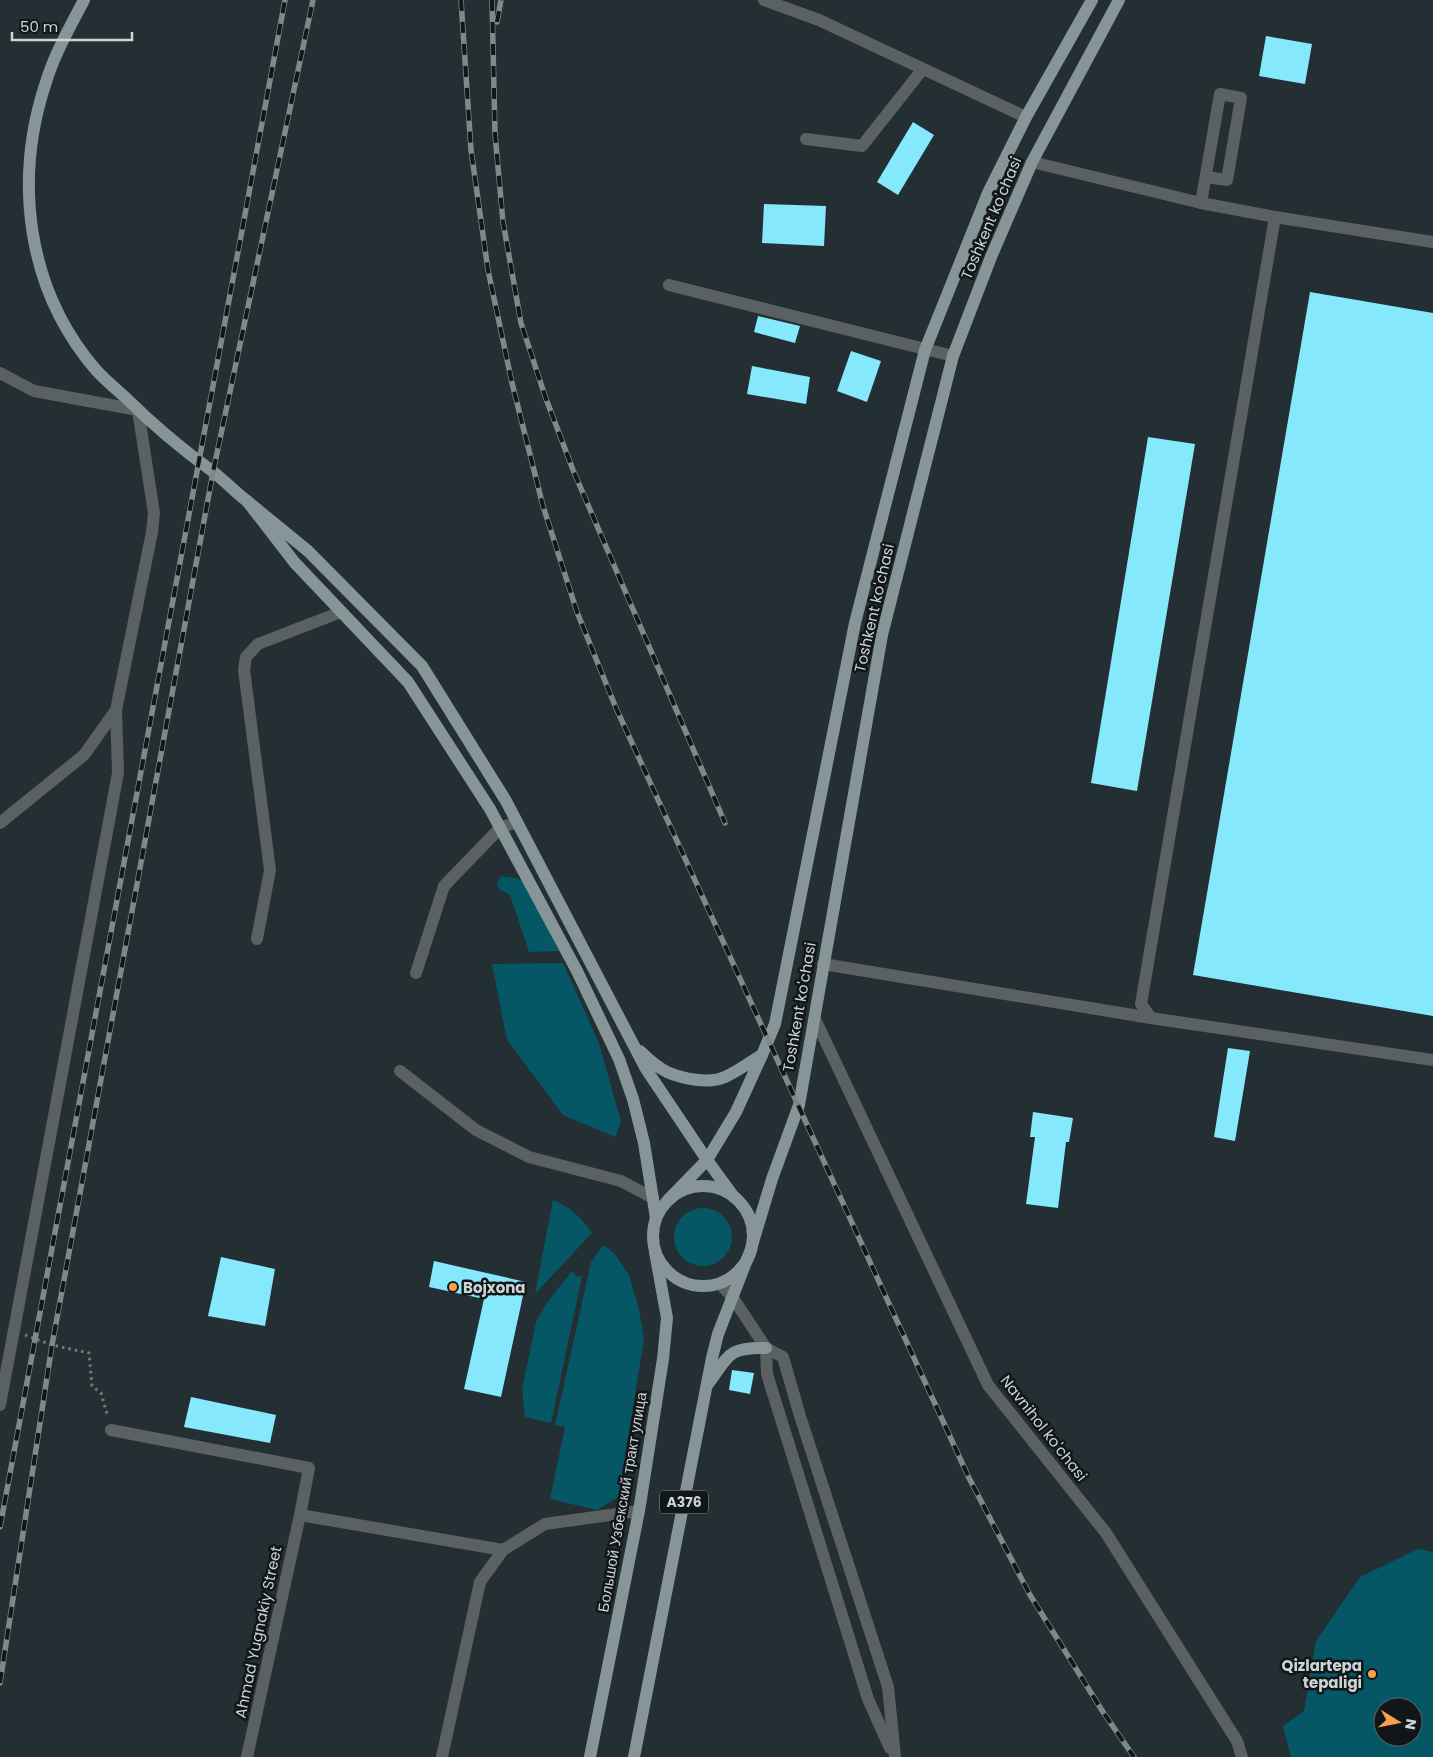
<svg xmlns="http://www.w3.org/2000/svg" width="1433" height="1757" font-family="Poppins,sans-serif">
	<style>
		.green { fill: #055765; fill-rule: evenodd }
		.building { fill: #85e8fc }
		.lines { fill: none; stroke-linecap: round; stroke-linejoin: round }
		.path { stroke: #727c7f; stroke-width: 3; stroke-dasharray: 2.5 4; stroke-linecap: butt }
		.minor { stroke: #5b6163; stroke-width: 12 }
		.major { stroke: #889598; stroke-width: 12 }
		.rail-casing { stroke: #7f888b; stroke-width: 5.5 }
		.rail { stroke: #111618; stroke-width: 4; stroke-dasharray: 11; stroke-linecap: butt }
		.poi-dot { fill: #f8a14a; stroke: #111618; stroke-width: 2 }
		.labels { text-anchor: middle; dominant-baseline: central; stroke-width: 5; stroke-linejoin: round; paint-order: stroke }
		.shield { fill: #111618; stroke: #949b9d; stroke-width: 1 }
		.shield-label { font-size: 14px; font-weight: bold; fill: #ccd4d6 }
		.street-label { font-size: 15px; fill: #ccd4d6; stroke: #111618 }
		.poi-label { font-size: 15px; font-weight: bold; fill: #ccd4d6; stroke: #111618; text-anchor: start }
	</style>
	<rect width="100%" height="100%" fill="#232f32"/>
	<g class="green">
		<polygon points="501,876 517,878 525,883 559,951 529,952 510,895 499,889 497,883"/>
		<polygon points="563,963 599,1043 621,1122 615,1137 563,1115 507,1040 492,964"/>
		<path d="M553,1200C570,1207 582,1218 592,1233L535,1294Z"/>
		<circle cx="703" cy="1237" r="29"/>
		<polygon points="603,1245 614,1253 629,1275 639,1309 644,1339 618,1497 597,1510 550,1499 565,1427 555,1425 591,1262"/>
		<polygon points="572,1271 577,1277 582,1276 551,1423 525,1417 522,1389 536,1322 546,1304"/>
		<path d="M1418,1549L1433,1552V1757H1291L1283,1726L1304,1711L1316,1641L1360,1577ZM1383,1707H1413V1737H1383Z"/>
	</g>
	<g class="building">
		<polygon points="1266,36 1312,44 1305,84 1259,76"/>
		<polygon points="913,122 934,135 898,195 877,182"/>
		<polygon points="764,204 826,206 824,246 762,243"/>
		<polygon points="1310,292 1433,313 1433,1016 1193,975"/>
		<polygon points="758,316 800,326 795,343 754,332"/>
		<polygon points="851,351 881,361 867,402 837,391"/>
		<polygon points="752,366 810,377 806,404 747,394"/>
		<polygon points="1148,437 1195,444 1137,791 1091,783"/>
		<polygon points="1228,1048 1250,1051 1235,1141 1214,1137"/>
		<polygon points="1033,1112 1073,1118 1069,1142 1066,1142 1058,1208 1026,1204 1035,1137 1030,1137"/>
		<polygon points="221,1257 275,1269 265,1326 208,1316"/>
		<polygon points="434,1261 526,1282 501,1397 464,1389 484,1299 429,1287"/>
		<polygon points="732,1370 754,1373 750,1394 729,1390"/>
		<polygon points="191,1397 276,1415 270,1443 184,1427"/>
	</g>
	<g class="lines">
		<polyline class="path" points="25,1335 52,1345 89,1353 92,1386 101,1393 108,1417"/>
		<g class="minor">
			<polyline points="764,0 819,20 1026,117"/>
			<polyline points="806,139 862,146 922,70"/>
			<polyline points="1032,162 1201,203 1275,217 1433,242"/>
			<polyline points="1201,203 1220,94 1241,98 1227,180 1206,177"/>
			<polyline points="1275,217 1141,1004 1151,1018 1433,1060"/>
			<polyline points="669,285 953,356"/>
			<polyline points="0,373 34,391 138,410 154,513 152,532 116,710 84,755 0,823"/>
			<polyline points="257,939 270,870 244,670 246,657 258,644 341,612"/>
			<polyline points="823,964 1151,1018"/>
			<polyline points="416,973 444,886 500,828 517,822"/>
			<polyline points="815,1019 988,1385 1106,1533 1237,1741 1242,1757"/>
			<polyline points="400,1071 476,1130 529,1157 621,1181 653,1198"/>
			<polyline points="720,1284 733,1298 766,1348 783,1357 800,1416 888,1687 895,1757"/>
			<polyline points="766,1348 767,1374 868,1699 890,1748"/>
			<polyline points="0,1405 118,773 116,710"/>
			<polyline points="111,1430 309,1468 300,1515 503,1550"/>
			<polyline points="247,1757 300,1515"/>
			<polyline points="442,1757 480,1582 503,1550 545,1524 639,1511"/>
		</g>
		<g class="major">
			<path d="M84,0C70,27 55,53 46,82C13,181 27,290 96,370C105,380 116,389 126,398C153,425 182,449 212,471C224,480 235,492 247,501"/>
			<path d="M640,1051C648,1059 657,1067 667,1072C683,1079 709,1084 725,1077C738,1071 750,1062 762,1055"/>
			<circle cx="703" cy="1236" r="50"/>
			<polyline points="669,1199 707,1160 736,1112 762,1055 775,1024 855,623 925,350 988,193 1026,117 1092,0"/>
			<polyline points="656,1218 644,1143 633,1099 619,1059 577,971 490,809 408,682 295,563 247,501 308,551 422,666 506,801 646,1069 707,1160 734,1197"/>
			<path d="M708,1384C729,1356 727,1347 766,1348"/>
			<polyline points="590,1757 639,1511 663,1359 667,1318 655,1252"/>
			<polyline points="634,1757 712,1358 718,1334 750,1252 772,1179 799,1105 882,635 953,356 991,257 1032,162 1119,0"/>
		</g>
		<g class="rail-casing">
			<g id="rail">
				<polyline points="461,0 471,150 488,270 512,383 543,506 577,612 616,708 969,1478 1030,1595 1103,1712 1134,1757"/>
				<polyline points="492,0 495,134 503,222 521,323 545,396 573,470 725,823"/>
				<polyline points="497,22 501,0"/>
				<polyline points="0,1527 285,0"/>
				<polyline points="0,1683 52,1345 213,472 313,0"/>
			</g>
		</g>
		<use href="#rail" class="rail"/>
	</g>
	<g class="poi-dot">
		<circle cx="453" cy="1287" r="5"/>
		<circle cx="1372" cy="1674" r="5"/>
	</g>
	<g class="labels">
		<rect class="shield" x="660" y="1490.5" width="48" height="23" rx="4"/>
		<g class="shield-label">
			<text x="684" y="1502">A376</text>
		</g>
		<g class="street-label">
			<text transform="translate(991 218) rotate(-67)">Toshkent ko'chasi</text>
			<text transform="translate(874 608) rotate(-77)">Toshkent ko'chasi</text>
			<text transform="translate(799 1007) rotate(-80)">Toshkent ko'chasi</text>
			<text transform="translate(1044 1428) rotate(52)">Navnihol ko'chasi</text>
			<text transform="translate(622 1502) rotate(-80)">Большой Узбекский тракт улица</text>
			<text transform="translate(258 1632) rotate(-78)">Ahmad Yugnakiy Street</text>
		</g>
		<g class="poi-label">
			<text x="463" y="1287">Bojxona</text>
			<text x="1362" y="1665" text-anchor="end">Qizlartepa<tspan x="1362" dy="17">tepaligi</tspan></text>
		</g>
	</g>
	<g transform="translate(1398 1722) rotate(100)"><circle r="24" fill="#111618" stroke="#5c6264"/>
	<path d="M0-4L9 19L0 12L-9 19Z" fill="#f8a14a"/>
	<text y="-8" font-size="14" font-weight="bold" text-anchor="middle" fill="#ccd4d6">N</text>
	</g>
	<path d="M12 32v8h120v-8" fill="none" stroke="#ccd4d6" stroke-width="2.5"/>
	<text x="20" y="32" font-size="15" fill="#ccd4d6" stroke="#111618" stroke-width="4" paint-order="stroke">50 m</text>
</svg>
